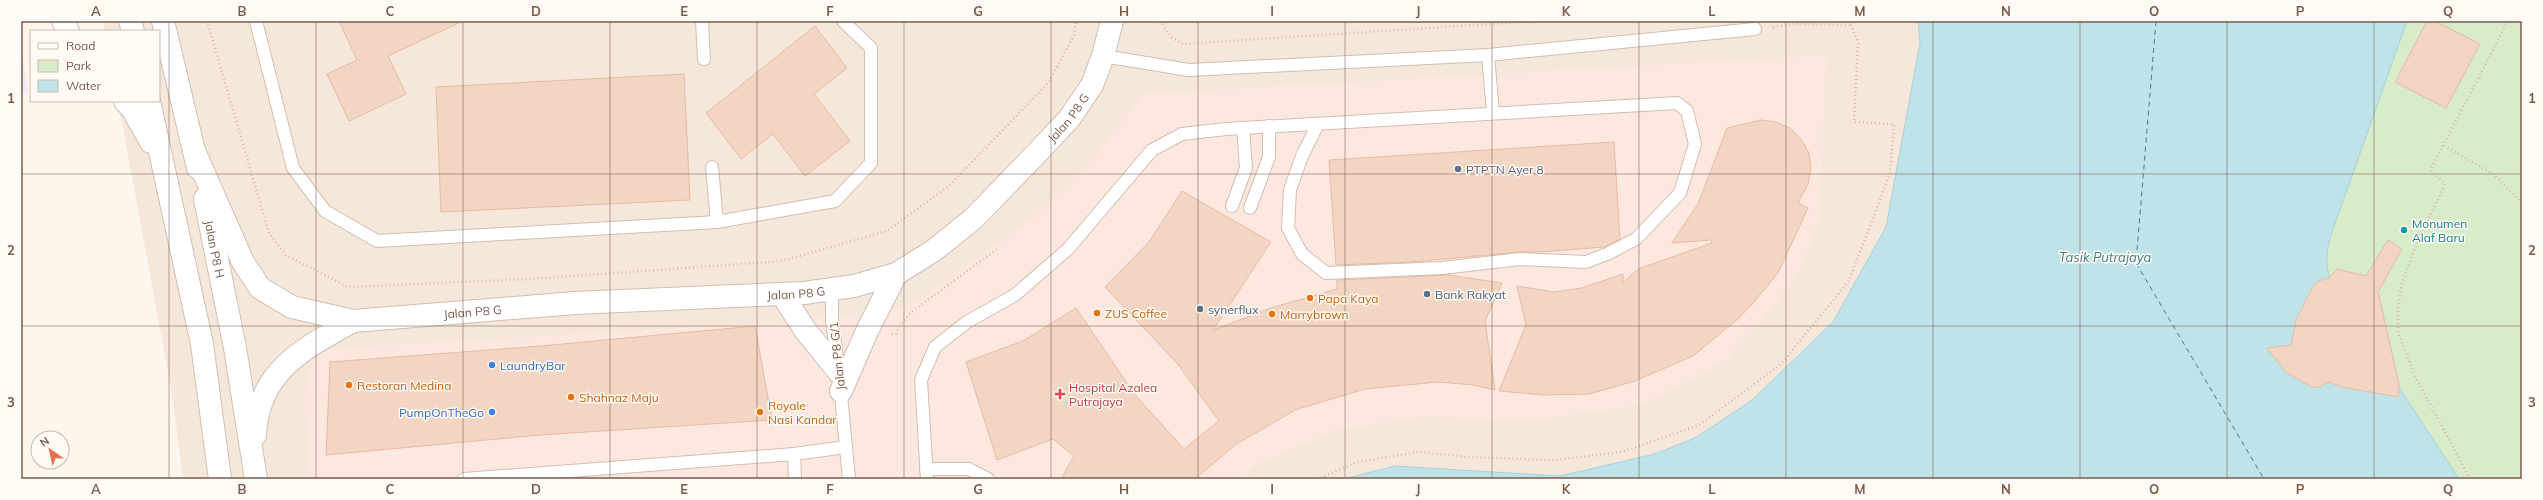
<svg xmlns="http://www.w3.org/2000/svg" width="2543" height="500" font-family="Mulish,sans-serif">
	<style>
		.residential { fill: #f5e8da }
		.commercial { fill: #fde8e0 }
		.education { fill: #f3e8fa }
		.green { fill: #d8ecc9 }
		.water { fill: #bfe3e8; stroke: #a5d3da }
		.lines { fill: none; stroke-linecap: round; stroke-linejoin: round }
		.ferry { stroke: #437c86; stroke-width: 1; stroke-dasharray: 5 4; stroke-linecap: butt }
		.building { fill: #f3d5c3; stroke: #e6bba3 }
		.service-casing { stroke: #d1beb0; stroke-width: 14 }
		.tertiary-casing { stroke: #d1beb0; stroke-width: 24 }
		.path { stroke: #d9b8a5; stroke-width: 2.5; stroke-dasharray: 1 3; stroke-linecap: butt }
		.service { stroke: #fff; stroke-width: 12 }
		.tertiary { stroke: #fff; stroke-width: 22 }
		.grid { fill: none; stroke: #7a5c4d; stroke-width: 1; stroke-opacity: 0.55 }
		.service-dot { fill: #5c6f8a; stroke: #fffaf3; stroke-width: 1.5 }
		.culture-dot { fill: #0f9aa8; stroke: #fffaf3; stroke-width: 1.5 }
		.food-dot { fill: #e8710a; stroke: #fffaf3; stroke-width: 1.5 }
		.shop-dot { fill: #3f7fe0; stroke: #fffaf3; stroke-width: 1.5 }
		.health-dot { fill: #e0444e; stroke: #fffaf3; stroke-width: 1.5 }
		.labels { text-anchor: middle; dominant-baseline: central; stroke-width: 3; stroke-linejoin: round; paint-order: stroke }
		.street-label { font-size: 12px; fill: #7a5c4d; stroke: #fffaf3 }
		.service-label { font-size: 12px; fill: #4e5e75; stroke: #fffaf3; text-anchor: start }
		.culture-label { font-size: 12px; fill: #0d838f; stroke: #fffaf3; text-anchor: start }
		.food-label { font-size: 12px; fill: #c56008; stroke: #fffaf3; text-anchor: start }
		.shop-label { font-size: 12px; fill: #366cbe; stroke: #fffaf3; text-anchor: start }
		.health-label { font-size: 12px; fill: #be3a42; stroke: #fffaf3; text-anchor: start }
		.water-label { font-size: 13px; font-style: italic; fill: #437c86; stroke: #fffaf3 }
		.neatline { fill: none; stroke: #7a5c4d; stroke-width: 1.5 }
		.grid-label { font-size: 13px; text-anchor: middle; font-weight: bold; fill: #7a5c4d }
	</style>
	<rect width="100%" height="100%" fill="#fdf6ec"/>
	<polygon class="residential" points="103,21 2047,21 1963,479 183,479 172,394 118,101 159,101 159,31 105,31"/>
	<polygon class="commercial" points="1826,55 1820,215 1799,275 1727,360 1642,405 1525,422 1428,416 1333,431 1255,466 1242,479 310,479 304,396 316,349 754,324 907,308 1028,222 1087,166 1144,94"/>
	<polygon class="education" points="21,48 28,93 21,93"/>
	<path class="green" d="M2407,21H2522V479H2459L2334,288C2325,269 2325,255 2331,235Z"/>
	<path class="water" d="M1918,21H2407L2331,235C2325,255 2325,269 2334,288L2459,479H1343L1395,466L1560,476L1655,454L1697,437L1752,400L1833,322L1886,227L1920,43Z"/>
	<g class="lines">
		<polyline class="ferry" points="2156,21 2136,263 2264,479"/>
	</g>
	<g class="building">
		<polygon points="339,21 463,21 388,56 406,94 349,121 327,74 357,60"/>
		<polygon points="2427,21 2435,21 2480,44 2446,108 2395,82"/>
		<polygon points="815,26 847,68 814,94 850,141 805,176 773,134 741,159 706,113"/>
		<polygon points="684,74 690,200 441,212 436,87"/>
		<polygon points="1761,120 1776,122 1790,128 1801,139 1809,153 1811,168 1808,184 1798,203 1808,208 1778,273 1755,301 1738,319 1693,356 1635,381 1589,394 1543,395 1499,391 1526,325 1517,286 1554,292 1582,288 1623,274 1623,283 1638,269 1712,243 1711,240 1672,243 1698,204 1727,128"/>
		<polygon points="1614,142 1620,239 1604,247 1540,252 1519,252 1413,262 1336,265 1329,160"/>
		<polygon points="1182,191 1271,242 1213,330 1271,308 1337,289 1337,280 1448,275 1502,283 1485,321 1495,390 1473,385 1438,382 1365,389 1295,410 1235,445 1195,479 1061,479 1074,456 1053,439 997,460 966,362 1023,341 1076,308 1135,395 1184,449 1219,421 1177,363 1105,287 1149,242"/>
		<polygon points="2388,240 2402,249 2378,292 2399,384 2398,397 2342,387 2329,382 2319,387 2312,387 2287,373 2267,348 2291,345 2296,320 2312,288 2318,281 2329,278 2337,269 2366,276"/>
		<polygon points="755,326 772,420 540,435 326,455 330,362 541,346"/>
	</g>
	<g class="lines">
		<g class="service-casing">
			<g id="service">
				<polyline points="256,21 293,168 325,211 377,241 717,222 835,201 871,163 871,48 843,21"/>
				<polyline points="702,21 704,59"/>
				<polyline points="1488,55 1493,113"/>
				<polyline points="1103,56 1189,70 1488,55 1755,29"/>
				<polyline points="712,167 717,222"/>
				<polyline points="1232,206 1246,168 1243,128"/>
				<polyline points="1250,208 1269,157 1269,126"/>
				<polyline points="832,289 832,320 838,367"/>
				<polyline points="840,385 849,479"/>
				<polyline points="794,454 795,479"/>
				<polyline points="926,469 969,469 988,479"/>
				<polyline points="464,479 794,454 846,447"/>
				<polyline points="927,479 921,380 935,347 967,322 1015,295 1068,249 1152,150 1182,134 1226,129 1677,103 1687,111 1695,144 1680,193 1636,239 1607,254 1586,262 1520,259 1442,268 1326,273 1302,254 1288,228 1290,190 1302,156 1318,124"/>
			</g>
		</g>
		<g class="tertiary-casing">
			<g id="tertiary">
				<polyline points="63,21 68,31"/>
				<polyline points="130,21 133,31"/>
				<polyline points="163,21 198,168"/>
				<polyline points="125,101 133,110 151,142"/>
				<polyline points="149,101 202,344 220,479"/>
				<path id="s1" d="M195,153L243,262L260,288L292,307L353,321L575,303L804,293L854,286L896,274L933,251L973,219L1036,154L1069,119L1092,85L1103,56L1112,21"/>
				<path id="s2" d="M205,199L235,348L256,479"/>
				<polyline points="782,294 805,330 839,372"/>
				<polyline points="841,391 867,331 896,274"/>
				<path d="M255,435C258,371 303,349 353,321"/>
			</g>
		</g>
		<g class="path">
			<polyline points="207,21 269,233 286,255 348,287 530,279 782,261 887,231 949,186 1049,82 1074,35 1076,21"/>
			<polyline points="1160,21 1171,37 1183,44 1536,21"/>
			<polyline points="1773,27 1795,24 1850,25"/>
			<polyline points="2444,146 2492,173 2522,203"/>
			<polyline points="892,334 896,334 899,327 910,313 997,249"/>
			<polyline points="1317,479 1357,462 1419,452 1469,457 1554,460 1622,452 1699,425 1781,364 1849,281 1890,174 1894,124 1854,122 1858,42 1849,21"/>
			<polyline points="2470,479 2414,374 2398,332 2398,308 2402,283 2418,240 2444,187 2444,182 2431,172 2432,167 2508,21"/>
		</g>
		<use href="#service" class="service"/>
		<use href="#tertiary" class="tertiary"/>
	</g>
	<path class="grid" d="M169,21V479M316,21V479M463,21V479M610,21V479M757,21V479M904,21V479M1051,21V479M1198,21V479M1345,21V479M1492,21V479M1639,21V479M1786,21V479M1933,21V479M2080,21V479M2227,21V479M2374,21V479M21,174H2522M21,326H2522"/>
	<g class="service-dot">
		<circle cx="1458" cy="169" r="4"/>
		<circle cx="1427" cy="294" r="4"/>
		<circle cx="1200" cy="309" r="4"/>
	</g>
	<circle class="culture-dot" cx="2404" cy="230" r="4"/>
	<g class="food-dot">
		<circle cx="1310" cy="298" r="4"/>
		<circle cx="1097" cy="313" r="4"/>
		<circle cx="1272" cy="314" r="4"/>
		<circle cx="349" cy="385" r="4"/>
		<circle cx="571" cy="397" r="4"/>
		<circle cx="760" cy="412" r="4"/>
	</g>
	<g class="shop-dot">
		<circle cx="492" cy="365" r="4"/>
		<circle cx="492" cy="412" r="4"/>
	</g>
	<path class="health-dot" d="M1058 388h4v4h4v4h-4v4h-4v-4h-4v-4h4z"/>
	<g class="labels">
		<g class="street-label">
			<text stroke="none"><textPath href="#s1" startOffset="1030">Jalan P8 G</textPath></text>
			<text stroke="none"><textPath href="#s2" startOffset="51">Jalan P8 H</textPath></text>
			<text stroke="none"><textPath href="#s1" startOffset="694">Jalan P8 G</textPath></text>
			<text stroke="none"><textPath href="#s1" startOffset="370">Jalan P8 G</textPath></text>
			<text transform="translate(837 356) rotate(-96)">Jalan P8 G/1</text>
		</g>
		<g class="service-label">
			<text x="1466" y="169">PTPTN Ayer 8</text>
			<text x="1435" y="294">Bank Rakyat</text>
			<text x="1208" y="309">synerflux</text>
		</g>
		<g class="culture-label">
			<text x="2412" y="223">Monumen<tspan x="2412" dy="14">Alaf Baru</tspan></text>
		</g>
		<g class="food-label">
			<text x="1318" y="298">Papa Kaya</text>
			<text x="1105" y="313">ZUS Coffee</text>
			<text x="1280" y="314">Marrybrown</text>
			<text x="357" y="385">Restoran Medina</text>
			<text x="579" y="397">Shahnaz Maju</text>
			<text x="768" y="405">Royale<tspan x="768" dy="14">Nasi Kandar</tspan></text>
		</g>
		<g class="shop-label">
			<text x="500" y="365">LaundryBar</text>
			<text x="484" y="412" text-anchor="end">PumpOnTheGo</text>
		</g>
		<g class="health-label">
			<text x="1069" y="387">Hospital Azalea<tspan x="1069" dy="14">Putrajaya</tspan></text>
		</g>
		<g class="water-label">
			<text x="2105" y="257">Tasik Putrajaya</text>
		</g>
	</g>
	<rect width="2543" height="500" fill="none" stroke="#fffaf3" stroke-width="44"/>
	<rect x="30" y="30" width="130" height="72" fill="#fffaf3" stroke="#cabbb1"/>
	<rect x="38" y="43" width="20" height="6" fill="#ffffff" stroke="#cabbb1"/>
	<text x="66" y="50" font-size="12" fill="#7a5c4d">Road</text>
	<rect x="38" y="60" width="20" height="12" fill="#d8ecc9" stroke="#cabbb1"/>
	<text x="66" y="70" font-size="12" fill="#7a5c4d">Park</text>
	<rect x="38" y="80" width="20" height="12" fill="#bfe3e8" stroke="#cabbb1"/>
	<text x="66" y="90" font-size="12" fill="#7a5c4d">Water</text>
	<g transform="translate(50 450) rotate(326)"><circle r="19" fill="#fffaf3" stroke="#cabbb1"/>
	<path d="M0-3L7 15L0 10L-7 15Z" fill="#e76f51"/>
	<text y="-6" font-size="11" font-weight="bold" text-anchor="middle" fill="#7a5c4d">N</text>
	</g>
	<rect x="22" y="22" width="2499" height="456" class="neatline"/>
	<g class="grid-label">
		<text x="96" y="16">A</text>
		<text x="242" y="16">B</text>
		<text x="390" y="16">C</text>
		<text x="536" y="16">D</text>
		<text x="684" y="16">E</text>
		<text x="830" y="16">F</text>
		<text x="978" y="16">G</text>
		<text x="1124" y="16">H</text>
		<text x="1272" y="16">I</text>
		<text x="1418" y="16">J</text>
		<text x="1566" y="16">K</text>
		<text x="1712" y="16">L</text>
		<text x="1860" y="16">M</text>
		<text x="2006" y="16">N</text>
		<text x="2154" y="16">O</text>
		<text x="2300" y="16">P</text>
		<text x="2448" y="16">Q</text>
		<text x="11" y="103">1</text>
		<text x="2532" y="103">1</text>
		<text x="11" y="255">2</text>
		<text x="2532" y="255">2</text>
		<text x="11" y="407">3</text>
		<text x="2532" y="407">3</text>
		<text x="96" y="494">A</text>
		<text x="242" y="494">B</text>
		<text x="390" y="494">C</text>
		<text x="536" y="494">D</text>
		<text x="684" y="494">E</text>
		<text x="830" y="494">F</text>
		<text x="978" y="494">G</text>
		<text x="1124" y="494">H</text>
		<text x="1272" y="494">I</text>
		<text x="1418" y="494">J</text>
		<text x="1566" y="494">K</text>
		<text x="1712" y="494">L</text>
		<text x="1860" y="494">M</text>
		<text x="2006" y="494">N</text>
		<text x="2154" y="494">O</text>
		<text x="2300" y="494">P</text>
		<text x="2448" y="494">Q</text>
	</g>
</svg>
